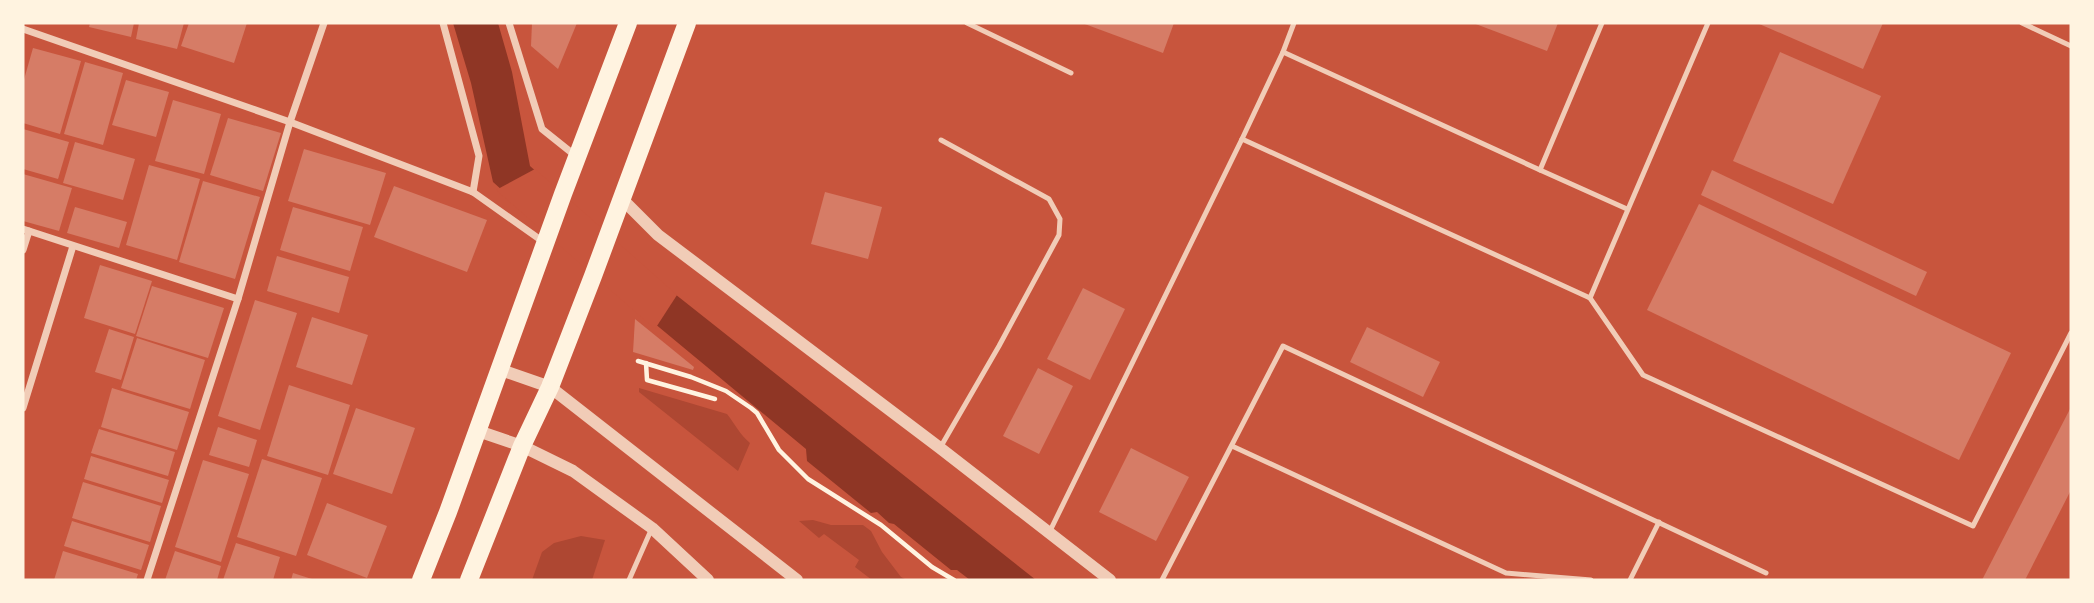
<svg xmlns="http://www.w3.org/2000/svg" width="2094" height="603" font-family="'Work Sans',sans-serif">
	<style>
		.green { fill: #ae4732 }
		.water { fill: #8f3625 }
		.pier { fill: #c8553d }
		.building { fill: #d67c66 }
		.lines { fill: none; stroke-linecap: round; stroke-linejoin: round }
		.path { stroke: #fff3e0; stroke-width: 4.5 }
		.service { stroke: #f1ccb7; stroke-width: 5 }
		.minor { stroke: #f1ccb7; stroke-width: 7 }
		.tertiary { stroke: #f1ccb7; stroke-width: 12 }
		.primary { stroke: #fff3e0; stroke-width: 18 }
	</style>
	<rect width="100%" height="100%" fill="#c8553d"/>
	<g class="green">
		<path d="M639,388L727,414C735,424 740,435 750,443L738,471L639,392Z"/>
		<polygon points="813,520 831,525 863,525 871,531 882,552 901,577 907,580 872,580 855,567 859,560 824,534 819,538 799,521"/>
		<polygon points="581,536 605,540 592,580 532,580 542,552 554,543"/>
	</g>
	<polygon class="water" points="453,23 498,23 512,72 530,166 656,279 1036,580 970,580 957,570 951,570 894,524 889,523 877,512 871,513 807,461 806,449 654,323 637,312 493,182 471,83"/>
	<polygon class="pier" points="535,169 677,295 655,329 496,190"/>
	<g class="building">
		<polygon points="90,23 134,23 131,37 89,27"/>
		<polygon points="139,23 184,23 177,49 136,39"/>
		<polygon points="189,23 247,23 234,63 181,46"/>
		<polygon points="532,23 577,23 558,69 531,46"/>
		<polygon points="1082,23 1174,23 1163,53"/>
		<polygon points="1473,23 1558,23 1547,51"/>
		<polygon points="1757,23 1883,23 1863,69"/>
		<polygon points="33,48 81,61 60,134 23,123 23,83"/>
		<polygon points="1780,52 1881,96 1833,204 1733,161"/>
		<polygon points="85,62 123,73 103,145 64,134"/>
		<polygon points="126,80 169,92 156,137 112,125"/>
		<polygon points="173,100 221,114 204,174 155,161"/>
		<polygon points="228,118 281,133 263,191 210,175"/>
		<polygon points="23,129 69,142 58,179 23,169"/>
		<polygon points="75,142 135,159 123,200 63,183"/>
		<polygon points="304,149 386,173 370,225 288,201"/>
		<polygon points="149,165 200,179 177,260 126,245"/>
		<polygon points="1712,170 1927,272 1916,296 1701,195"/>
		<polygon points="23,174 72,188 59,231 23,221"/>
		<polygon points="203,181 260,197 235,279 179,262"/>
		<polygon points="394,186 487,220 467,272 374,237"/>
		<polygon points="825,192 882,207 868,259 811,244"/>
		<polygon points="1699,204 2011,353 1959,460 1647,310"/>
		<polygon points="75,207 127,222 119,248 67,233"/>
		<polygon points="293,207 363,227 350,271 280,250"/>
		<polygon points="277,256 349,277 339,313 267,291"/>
		<polygon points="100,265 152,281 135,334 84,318"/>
		<polygon points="152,286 224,308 208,358 136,336"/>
		<polygon points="1083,288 1125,309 1090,380 1047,359"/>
		<polygon points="255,300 297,313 260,430 218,416"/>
		<polygon points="312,317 368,335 352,385 296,367"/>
		<polygon points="635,319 694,367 693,370 633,352"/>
		<polygon points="1367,327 1440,362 1423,397 1350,362"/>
		<polygon points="109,329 134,337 121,380 95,372"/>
		<polygon points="137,338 205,360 190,409 121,388"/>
		<polygon points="1038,368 1073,386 1039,454 1003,436"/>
		<polygon points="289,385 350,405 328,475 267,456"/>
		<polygon points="112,388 189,412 177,450 101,427"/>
		<polygon points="2071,407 2071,490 2025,580 1982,580"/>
		<polygon points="356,408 415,428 392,494 333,474"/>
		<polygon points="218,427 257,440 249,467 209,455"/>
		<polygon points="99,429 175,452 168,476 91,453"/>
		<polygon points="1131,448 1189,477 1156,541 1099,512"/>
		<polygon points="91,456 169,480 162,503 84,479"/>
		<polygon points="262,459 322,478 296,556 237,537"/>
		<polygon points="203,460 249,474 221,562 175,547"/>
		<polygon points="83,482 161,506 150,542 72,518"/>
		<polygon points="327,503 387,526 367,578 307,555"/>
		<polygon points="72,521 149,545 141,570 64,546"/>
		<polygon points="236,543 280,557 273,580 223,580"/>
		<polygon points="63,551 138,574 136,580 54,580"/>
		<polygon points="175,551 221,566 217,580 165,580"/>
		<polygon points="293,573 315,580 291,580"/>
	</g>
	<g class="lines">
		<g class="path">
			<polyline points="638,361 691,377 726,391 751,408 757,413 779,450 808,479 881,525 932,567 954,580"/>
			<polyline points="646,363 647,380 715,399"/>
		</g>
		<g class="service">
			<polyline points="967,23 1071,73"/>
			<polyline points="2022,23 2071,46"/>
			<polyline points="1283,52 1540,170 1602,23"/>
			<polyline points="1242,139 1590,298 1643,375 1973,526 2071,333"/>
			<polyline points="1540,170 1627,209"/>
			<polyline points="1590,298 1708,23"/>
			<polyline points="1232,446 1506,573 1591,580"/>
			<polyline points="940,448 999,346 1059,235 1060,219 1049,199 941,140"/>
			<polyline points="1049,533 1242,139 1283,52 1294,23"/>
			<polyline points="629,580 652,528"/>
			<polyline points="1162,580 1283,346 1766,573"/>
			<polyline points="1630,580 1659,522"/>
		</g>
		<g class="minor">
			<polyline points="443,23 479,156 473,192"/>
			<polyline points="509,23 542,129 577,157"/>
			<polyline points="23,29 290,122 473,192 545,243"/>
			<polyline points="23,229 238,299"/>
			<polyline points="23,250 29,231"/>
			<polyline points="23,408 73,246"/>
			<polyline points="147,580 238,299 290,122 324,23"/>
		</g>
		<g class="tertiary">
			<polyline points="622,199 658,235 940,448 1110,580"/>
			<polyline points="501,370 550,387 797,580"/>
			<polyline points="478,431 522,446 573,471 652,528 708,580"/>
		</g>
		<g class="primary">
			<polyline points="421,580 448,512 563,194 628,23"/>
			<polyline points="469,580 522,446 550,387 593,276 687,23"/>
		</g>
	</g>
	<rect width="2094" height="603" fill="none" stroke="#fff3e0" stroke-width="49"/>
</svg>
